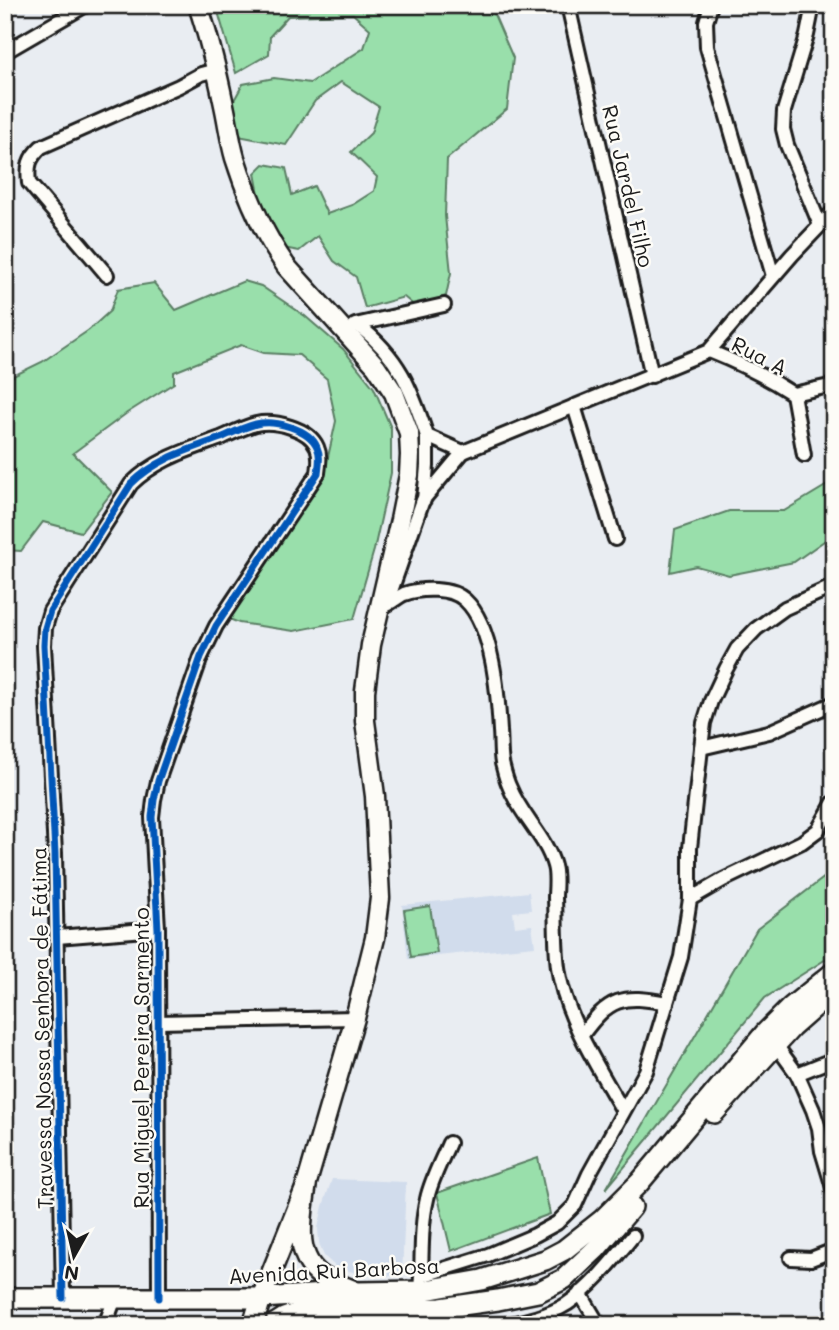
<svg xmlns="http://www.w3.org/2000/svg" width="839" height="1330" font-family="Mali,sans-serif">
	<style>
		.built { fill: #d1dcec }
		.green { fill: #99dfab; stroke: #5a7e64; stroke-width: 2 }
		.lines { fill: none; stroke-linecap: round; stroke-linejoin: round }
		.minor-casing { stroke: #1c1c1c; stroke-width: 18 }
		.secondary-casing { stroke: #1c1c1c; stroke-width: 23 }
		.primary-casing { stroke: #1c1c1c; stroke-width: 24 }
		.minor { stroke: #fdfcf7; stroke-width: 12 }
		.secondary { stroke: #fdfcf7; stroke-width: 18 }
		.primary { stroke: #fdfcf7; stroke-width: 19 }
		.cycleway-casing { stroke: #fdfcf7; stroke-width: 11 }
		.cycleway { stroke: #0057b8; stroke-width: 7 }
		.labels { text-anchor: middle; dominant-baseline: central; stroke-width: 5; stroke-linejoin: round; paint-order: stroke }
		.street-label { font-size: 21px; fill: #1c1c1c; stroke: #fdfcf7 }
	</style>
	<rect width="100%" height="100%" fill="#e9edf2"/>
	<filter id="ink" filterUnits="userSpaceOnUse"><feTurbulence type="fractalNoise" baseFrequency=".0143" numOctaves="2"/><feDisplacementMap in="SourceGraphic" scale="14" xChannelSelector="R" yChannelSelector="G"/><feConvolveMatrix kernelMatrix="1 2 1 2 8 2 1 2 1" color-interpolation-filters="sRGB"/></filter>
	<g filter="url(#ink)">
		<g class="built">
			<polygon points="529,892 531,910 513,912 515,927 532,925 535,946 408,959 402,905"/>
			<polygon points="332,1179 406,1182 402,1276 368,1275 357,1273 337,1268 324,1256 319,1243 318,1228 323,1206"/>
		</g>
		<g class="green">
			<polygon points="216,5 490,5 513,58 507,109 447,159 445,216 451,273 446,296 416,307 404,297 365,308 356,277 334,261 318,236 299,251 278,247 263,216 255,173 264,164 286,168 292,195 314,186 327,214 352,205 374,191 377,177 351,152 371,133 379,107 341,82 315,101 286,145 238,136 233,102 243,84 274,78 310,83 364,48 370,29 353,14 288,16 270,36 269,54 236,73"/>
			<polygon points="244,281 261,286 305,316 343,349 374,388 391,428 391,473 374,550 354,619 294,631 239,623 227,618 326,466 336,421 327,379 299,355 264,353 241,345 174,372 174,383 127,413 73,453 112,492 81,532 43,522 21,551 5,550 5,380 42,362 89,330 110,311 118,289 154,283 176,310"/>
			<polygon points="834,481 834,534 794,562 729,575 696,566 670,572 675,530 729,511 784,511"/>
			<polygon points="834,870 834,954 765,998 606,1189 757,929"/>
			<polygon points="430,906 437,953 411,957 404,910"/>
			<polygon points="538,1158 550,1214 451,1251 437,1193"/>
		</g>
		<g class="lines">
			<g class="minor-casing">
				<g id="minor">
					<polyline points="568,5 652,376"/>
					<polyline points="711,5 706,22 707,47 773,276"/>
					<polyline points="813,5 807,35 784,111 783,129 787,145 820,225"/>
					<polyline points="5,52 86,5"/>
					<path d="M107,275L29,183C27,166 29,158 41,147L179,86L201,74L216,70"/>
					<polyline points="355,325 444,305"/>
					<path d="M358,325C399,357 411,388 427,436L463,452"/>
					<path d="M709,351C739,363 767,377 793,394L834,385"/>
					<polyline points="793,394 804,455"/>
					<polyline points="574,406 615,539"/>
					<polyline points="424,500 427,466 427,436"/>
					<polyline points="390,594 423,500 463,452 709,351 792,255 834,211"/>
					<path d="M386,605C392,602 398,597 404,594C421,588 451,587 465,600C493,626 498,695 500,731C501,742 500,752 502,763C504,771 506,780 510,788C521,816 546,837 554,866C557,876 555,888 555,898C556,921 555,944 558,967C564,1015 599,1069 623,1111"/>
					<polyline points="701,748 769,732 834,703"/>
					<polyline points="690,899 723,880 802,842 818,830 834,802"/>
					<polyline points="57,937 158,929"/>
					<polyline points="158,1022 355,1018"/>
					<path d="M582,1035C609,998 622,994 667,1003"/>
					<polyline points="776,1045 797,1074 813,1110 819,1128 822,1151 834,1191"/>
					<polyline points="797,1074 834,1059"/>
					<polyline points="791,1258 811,1259 834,1250"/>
					<path d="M421,1276C422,1250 421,1224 427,1199C431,1180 441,1162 449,1143"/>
					<polyline points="420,1291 421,1276 488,1255 535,1235 557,1223 575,1205 589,1174 646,1071 681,957 690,899 690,848 701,748 704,723 711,701 726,669 737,649 756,629 785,608 834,586"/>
					<polyline points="580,1293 599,1325"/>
					<path d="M63,1298L55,853L44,645L45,628L50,611L131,484C156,459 188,450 221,438C232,433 244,427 256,424C274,420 309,428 317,447C321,456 319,464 318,473L216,626L201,657L158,781L154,800L152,817L158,929L159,1298"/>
					<polyline points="441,1308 446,1320 453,1325"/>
					<polyline points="105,1325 115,1298"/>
					<path d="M504,1325C526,1321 548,1316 567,1304C592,1287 614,1259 633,1236"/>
				</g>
			</g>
			<g class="secondary-casing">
				<path id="secondary" d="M198,5C209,38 217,71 224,105C228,123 230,141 235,158C247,196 263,233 286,266L376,366L394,393L409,433L410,455L409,475L400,520L371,645L365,691V721L375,796L380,898L375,938L355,1018L306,1186L261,1298"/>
			</g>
			<g class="primary-casing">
				<g id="primary">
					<polyline points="714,1113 791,1028 834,990"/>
					<path d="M306,1186C302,1217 292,1257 323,1277C332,1283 344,1286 354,1291"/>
					<polyline points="5,1298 261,1298 358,1292 420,1291 482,1280 545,1260 564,1250 602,1220 640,1182 765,1033 791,1007 834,972"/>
					<polyline points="253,1325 261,1298"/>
					<polyline points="273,1325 284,1318 307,1310 441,1308 498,1300 538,1292 564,1279 596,1249 632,1207"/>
				</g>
			</g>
			<use href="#minor" class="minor"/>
			<use href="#secondary" class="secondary"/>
			<use href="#primary" class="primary"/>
			<g class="cycleway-casing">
				<path id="cycleway" d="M63,1298L55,853L44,645L45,628L50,611L131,484C156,459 188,450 221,438C232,433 244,427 256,424C274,420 309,428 317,447C321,456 319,464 318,473L216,626L201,657L158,781L154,800L152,817L158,929L159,1298"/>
			</g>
			<use href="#cycleway" class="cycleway"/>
		</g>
	</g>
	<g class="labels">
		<g class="street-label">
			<text transform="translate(629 186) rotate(77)">Rua Jardel Filho</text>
			<text transform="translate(760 355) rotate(27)">Rua A</text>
			<text transform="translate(41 1028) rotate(-91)">Travessa Nossa Senhora de Fátima</text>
			<text transform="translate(140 1058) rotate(-90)">Rua Miguel Pereira Sarmento</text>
			<text transform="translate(334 1270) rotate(-3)">Avenida Rui Barbosa</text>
		</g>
	</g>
	<rect width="839" height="1330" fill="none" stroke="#fdfcf7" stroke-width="28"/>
	<rect x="14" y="14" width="811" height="1302" fill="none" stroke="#1c1c1c" stroke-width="2.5" filter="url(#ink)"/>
	<g transform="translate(74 1256) rotate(188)" stroke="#fdfcf7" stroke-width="5" paint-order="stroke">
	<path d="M0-5L12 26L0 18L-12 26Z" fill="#1c1c1c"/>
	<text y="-10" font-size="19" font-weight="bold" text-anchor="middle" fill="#1c1c1c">N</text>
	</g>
</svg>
